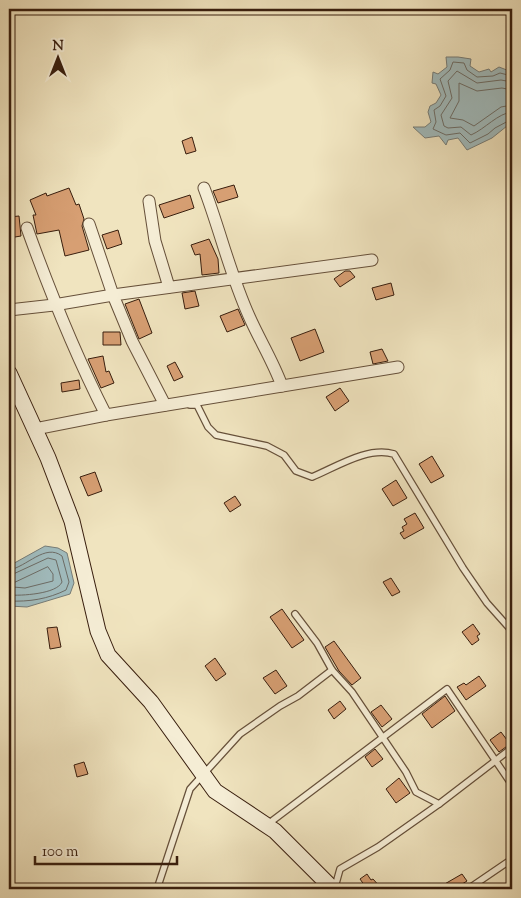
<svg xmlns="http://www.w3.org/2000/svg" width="521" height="898" font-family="'Sorts Mill Goudy',serif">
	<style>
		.water { fill: #a0bbbd; stroke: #767c77 }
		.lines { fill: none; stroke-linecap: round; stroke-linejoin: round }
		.shore { stroke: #6c6c66; stroke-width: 1 }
		.building { fill: #d79f73; stroke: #381e0e }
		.lane-casing { stroke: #66503a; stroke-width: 8 }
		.street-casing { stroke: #66503a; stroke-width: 13 }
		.secondary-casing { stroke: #381e0e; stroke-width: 17 }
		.lane { stroke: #f5edd5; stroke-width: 5.5 }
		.street { stroke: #f5edd5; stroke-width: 11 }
		.secondary { stroke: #f5edd5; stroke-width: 15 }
	</style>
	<rect width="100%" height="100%" fill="#f0e4bf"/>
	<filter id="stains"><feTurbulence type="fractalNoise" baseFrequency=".004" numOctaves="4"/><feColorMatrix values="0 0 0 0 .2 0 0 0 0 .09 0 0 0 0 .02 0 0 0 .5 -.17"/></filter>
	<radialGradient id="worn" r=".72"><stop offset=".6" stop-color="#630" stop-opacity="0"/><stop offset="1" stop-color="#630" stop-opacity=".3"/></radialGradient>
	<g class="water">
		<polygon points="446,57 458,57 471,59 470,66 479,72 489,69 491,72 499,67 512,72 512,99 510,101 512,105 512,122 492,138 467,150 458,138 448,140 446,145 439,136 425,138 413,127 425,127 431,122 428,112 430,106 436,103 441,95 436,84 432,83 433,72 438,74 447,67"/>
		<polygon points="45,546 58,548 67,553 74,583 70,594 27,607 9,606 9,566"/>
	</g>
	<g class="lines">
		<g class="shore">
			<polyline points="512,76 500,73 493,76 477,77 467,70 464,63 453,62 450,70 440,79 446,96 440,106 434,110 436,122 433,129 446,135 460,133 470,143 488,134 495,128 512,119"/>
			<path d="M512,82L501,80L477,83L457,71L448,81L452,98L441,115L444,126L448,128L461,127L471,135C485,129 498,113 512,112"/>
			<polyline points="512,90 502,88 477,91 459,83 459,101 450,118 463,120 474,126 501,107 512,105"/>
			<polygon points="48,567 53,574 53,581 25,588 13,587 14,583"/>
			<path d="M9,570C27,567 45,543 62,556L69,582L66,590C48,599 29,602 9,601"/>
			<path d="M9,576L48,558L56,560L62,582C57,594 21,596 9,595"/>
		</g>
	</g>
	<g class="building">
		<polygon points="192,137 196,151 186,154 182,141"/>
		<polygon points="234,185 238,197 218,203 213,191"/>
		<polygon points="69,188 76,205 79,204 84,219 82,226 89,250 65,256 59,230 37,234 33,215 36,215 30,200 46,193 47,196"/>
		<polygon points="190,195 194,208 164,218 159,205"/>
		<polygon points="19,216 21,236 9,238 9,217"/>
		<polygon points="118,230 122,244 107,249 102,235"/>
		<polygon points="209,239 218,259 219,273 202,275 200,254 195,255 191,245"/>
		<polygon points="345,271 350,271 355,277 340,287 334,279"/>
		<polygon points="391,283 394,295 376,300 372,288"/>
		<polygon points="195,291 199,306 185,309 182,293"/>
		<polygon points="139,299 152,333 139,339 125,304"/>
		<polygon points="238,309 245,325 227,332 220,316"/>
		<polygon points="315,329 324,352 300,361 291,338"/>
		<polygon points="103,332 120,332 121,345 103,345"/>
		<polygon points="382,349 388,361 373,364 370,352"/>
		<polygon points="103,356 106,372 109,371 114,383 101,388 88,359"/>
		<polygon points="175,362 183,377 174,381 167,366"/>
		<polygon points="79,380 80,389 62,392 61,383"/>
		<polygon points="340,388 349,401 335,411 326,397"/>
		<polygon points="432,456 444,476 431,483 419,464"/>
		<polygon points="95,472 102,491 88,496 80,477"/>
		<polygon points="396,480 407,498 393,506 382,489"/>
		<polygon points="235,496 241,505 230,512 224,503"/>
		<polygon points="415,513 424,528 404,539 400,533 404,531 402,527 407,524 404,519"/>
		<polygon points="391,578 400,592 392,596 383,582"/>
		<polygon points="282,609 304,640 292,648 270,617"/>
		<polygon points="473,624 480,634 477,636 479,640 472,645 462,632"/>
		<polygon points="57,627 61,647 50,649 47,628"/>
		<polygon points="334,641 361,678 352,685 339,671 325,647"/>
		<polygon points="215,658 226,674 216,681 205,666"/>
		<polygon points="276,670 287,686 275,694 263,678"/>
		<polygon points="479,676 486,686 466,700 457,687 464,683 466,685"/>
		<polygon points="445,696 455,711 432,728 422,714"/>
		<polygon points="340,701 346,709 334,719 328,710"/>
		<polygon points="381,705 392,719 382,727 371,712"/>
		<polygon points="501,732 510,744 499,752 490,740"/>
		<polygon points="375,749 383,759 372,767 365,757"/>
		<polygon points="84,762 88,774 77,777 74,765"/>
		<polygon points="399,778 410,793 396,803 386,789"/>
		<polygon points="367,874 371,880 373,879 382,889 367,889 360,879"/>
		<polygon points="462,874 467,881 454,889 436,889"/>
	</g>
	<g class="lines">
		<g class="lane-casing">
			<g id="lane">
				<path d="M190,405H197L208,427L216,435L267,446L284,455L296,471L312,477C336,467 368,446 394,454L463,568L487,603L512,631"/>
				<polyline points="295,614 317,643 332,670 352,692 406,772 416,792 439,804 512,748"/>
				<polyline points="268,824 447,689 512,785"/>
				<polyline points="335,887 340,869 378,847 439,804"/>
				<polyline points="157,889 190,789 240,734 280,706 298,696 332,670"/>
				<polyline points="468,889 512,859"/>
			</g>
		</g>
		<g class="street-casing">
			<g id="street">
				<path d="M204,188C220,230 230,274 249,316C259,339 273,361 282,386"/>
				<polyline points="149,201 155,241 169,287"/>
				<polyline points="89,224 113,295 132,341 165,405"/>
				<path d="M27,228C50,292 75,354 106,415L398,367"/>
				<polyline points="9,310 54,305 113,295 372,260"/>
				<polyline points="35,429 106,415"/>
			</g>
		</g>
		<g class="secondary-casing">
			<polyline id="secondary" points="9,373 48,458 72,521 98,631 108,655 151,702 215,791 275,831 333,889"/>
		</g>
		<use href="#lane" class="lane"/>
		<use href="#street" class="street"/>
		<use href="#secondary" class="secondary"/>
	</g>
	<rect width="521" height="898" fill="none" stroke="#f0e4bf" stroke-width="30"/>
	<rect x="10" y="10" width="501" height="878" fill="none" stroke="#381e0e" stroke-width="2.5"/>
	<rect x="15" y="15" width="491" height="868" fill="none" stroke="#381e0e"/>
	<g transform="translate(58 58)" stroke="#f5edd5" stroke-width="4" paint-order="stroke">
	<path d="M0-4L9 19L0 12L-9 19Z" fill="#381e0e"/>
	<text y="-8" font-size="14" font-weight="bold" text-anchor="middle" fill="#381e0e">N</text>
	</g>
	<path d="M35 856v8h142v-8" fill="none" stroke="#381e0e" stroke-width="2.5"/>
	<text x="42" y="856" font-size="15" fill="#381e0e" stroke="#f5edd5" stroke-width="4" paint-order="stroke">100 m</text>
	<rect width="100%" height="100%" filter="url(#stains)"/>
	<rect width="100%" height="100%" fill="url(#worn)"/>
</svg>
